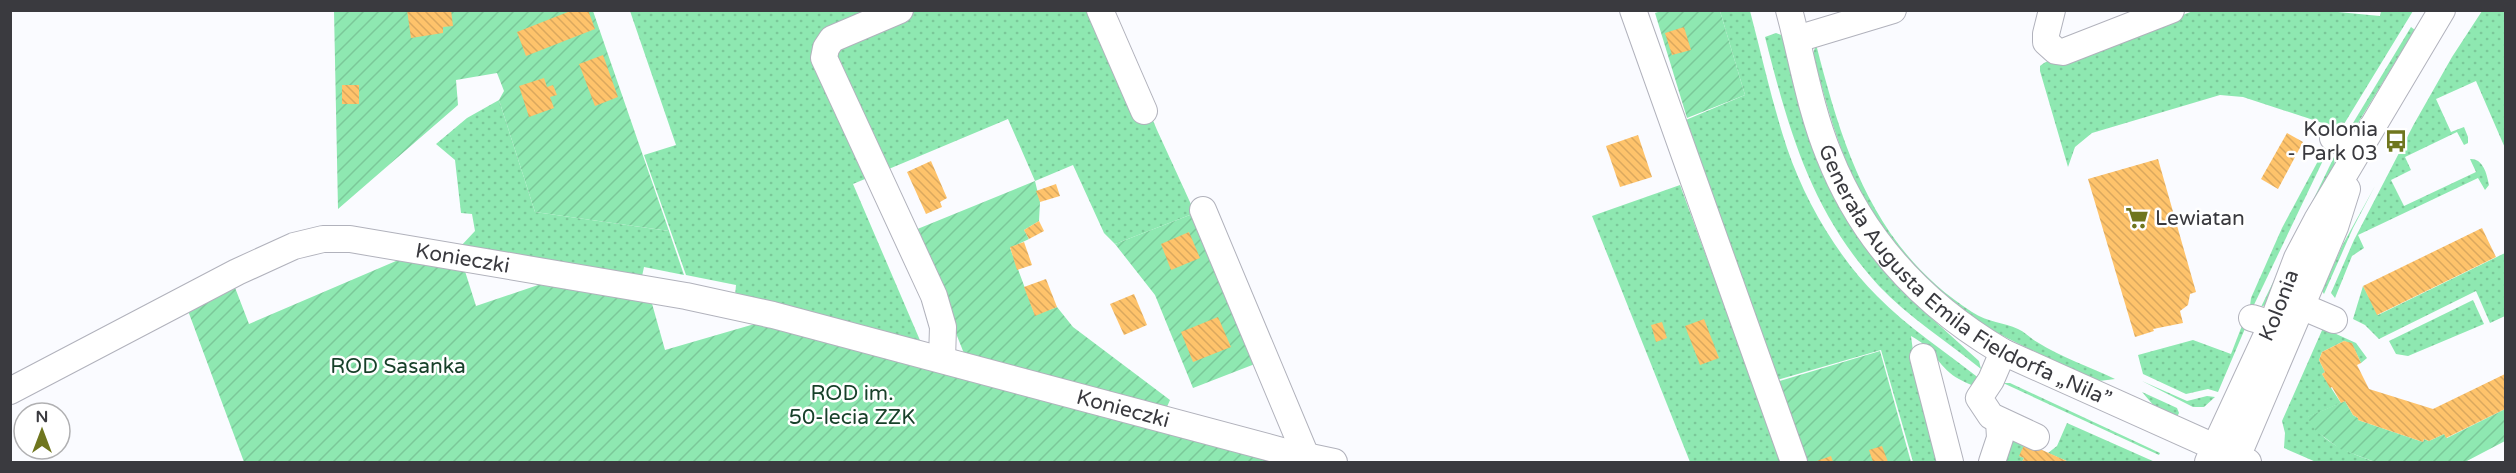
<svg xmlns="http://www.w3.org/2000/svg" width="2516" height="473" font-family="'Varela Round',sans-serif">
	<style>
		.grass { fill: url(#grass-dots) }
		.garden { fill: url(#garden-furrows) }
		.building { fill: url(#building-back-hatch) }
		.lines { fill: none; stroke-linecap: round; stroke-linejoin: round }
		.minor-casing { stroke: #b1b2bc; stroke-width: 28 }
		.minor { stroke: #fff; stroke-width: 26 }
		.labels { text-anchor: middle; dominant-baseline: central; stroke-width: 5; stroke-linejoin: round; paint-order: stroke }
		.poi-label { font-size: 21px; fill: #3a3a3f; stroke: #fff; text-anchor: end }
		.street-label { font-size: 21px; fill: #3a3a3f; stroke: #fff }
		.park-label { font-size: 21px; fill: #18412a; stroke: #fff }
	</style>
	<defs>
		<pattern id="grass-dots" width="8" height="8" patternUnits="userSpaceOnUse" patternTransform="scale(1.5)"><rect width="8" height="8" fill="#8ee8b1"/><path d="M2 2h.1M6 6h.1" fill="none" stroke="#7bc899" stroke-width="1.8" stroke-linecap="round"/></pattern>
		<pattern id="garden-furrows" width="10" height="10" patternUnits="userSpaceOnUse" patternTransform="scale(1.5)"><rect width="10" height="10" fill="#8ee8b1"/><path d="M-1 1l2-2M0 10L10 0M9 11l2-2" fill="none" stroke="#7bc899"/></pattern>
		<pattern id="building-back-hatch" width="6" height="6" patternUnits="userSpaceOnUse" patternTransform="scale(1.5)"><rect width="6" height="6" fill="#fec36b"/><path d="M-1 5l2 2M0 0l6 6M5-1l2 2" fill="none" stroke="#daa85e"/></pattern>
	</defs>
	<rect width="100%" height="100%" fill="#fafbff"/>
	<g class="grass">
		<path d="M2317,10L2380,16L2381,11H2413L2341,129L2243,97L2220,95L2092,133L2075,147L2068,167L2040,71V66C2049,59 2053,59 2065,60L2193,11Z"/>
		<polygon points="630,11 1107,11 1157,130 1195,213 1115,244 1104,233 1073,165 1035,181 1008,119 853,184 922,345 735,296 736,285 686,275 644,155 676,145"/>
		<path d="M1720,11H1750C1762,56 1772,103 1787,148C1805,201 1837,256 1877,296C1907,327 1946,352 1980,379L1976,387C1967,383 1957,379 1950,373C1933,358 1933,348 1911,336L1915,366L1937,462H1913L1881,350L1774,381L1681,122L1745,95Z"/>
		<path d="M2482,11H2505V148L2476,81L2436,99L2451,132L2464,127L2468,137V143L2464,145L2457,132L2405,157L2411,170L2391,180L2404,206L2476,172L2470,159C2483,158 2487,174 2489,185L2485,190L2478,178L2358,235L2364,248L2352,256L2335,298L2331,293L2354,240L2414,124L2452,57Z"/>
		<polygon points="2411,27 2415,30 2358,123 2350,128"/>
		<path d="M1776,33L1784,36L1847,219L1881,267L1909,298L1979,361L1981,369C1948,342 1908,317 1879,286C1811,212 1789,131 1765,37Z"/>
		<path d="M1816,44C1843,150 1874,249 1972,312C1988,323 2004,322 2018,329C2025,332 2031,339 2037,342C2061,357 2090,367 2115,379L2099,381C2057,361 2011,343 1972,318C1952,305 1936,289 1920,272C1853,203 1837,145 1813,54Z"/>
		<polygon points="499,100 535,212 669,231 684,275 644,267 641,281 460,247 475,231 472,214 461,213 455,160 436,144 467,118"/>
		<polygon points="2325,148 2328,150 2252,309 2250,306 2251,298 2282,228"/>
		<polygon points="2334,157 2335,166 2267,304 2261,307"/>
		<polygon points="1680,185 1782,462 1690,462 1592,216"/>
		<polygon points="2375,186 2353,228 2324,294 2322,291 2342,246"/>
		<polygon points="2505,253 2505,316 2490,323 2476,291 2379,339 2365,325 2353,319 2363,286 2378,315"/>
		<polygon points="2473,300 2484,324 2408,356 2396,354 2389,341"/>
		<polygon points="2243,323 2247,324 2218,392 2208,389 2186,394 2143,374 2138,355 2193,340 2231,354"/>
		<path d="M2323,328L2356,343L2367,358L2361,363L2352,344L2344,341L2322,352L2319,360L2325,372L2322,374L2341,403L2308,417C2322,444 2348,452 2375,462H2316L2284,448L2285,433L2282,421Z"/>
		<polygon points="2142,381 2187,401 2207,396 2215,397 2204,407 2193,407"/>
		<polygon points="2003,383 2010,383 2160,453 2159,455"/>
		<polygon points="2142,392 2177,408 2179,413 2177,417 2155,407"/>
		<polygon points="2067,423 2155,462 2069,462 2048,453 2057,446"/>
		<polygon points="2007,437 2025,443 2020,456 2024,458 2022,462 1999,462"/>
	</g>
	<g class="garden">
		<polygon points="1664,10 1720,11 1745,95 1687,118 1655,13"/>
		<polygon points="334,11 593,11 669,231 535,212 499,100 504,91 497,73 456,80 458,105 338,209"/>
		<polygon points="1035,181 1040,202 1039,221 1024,230 1029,239 1010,248 1035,315 1057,307 1073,327 1170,400 1166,409 965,356 915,230"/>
		<polygon points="1195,213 1260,362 1193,388 1155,295 1115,244"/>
		<polygon points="403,258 464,268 476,306 544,283 651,300 665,350 758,323 1306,462 244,462 187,308 234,285 249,324"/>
		<polygon points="1880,351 1911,462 1803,462 1776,382"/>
		<polygon points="2345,401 2353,415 2358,418 2358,420 2423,442 2424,439 2429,441 2444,434 2447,438 2505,409 2505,441 2465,462 2375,462 2340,449 2316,431 2307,417"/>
	</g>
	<g class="building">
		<polygon points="407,10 451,10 453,26 443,27 443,33 411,38"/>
		<polygon points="573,10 588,10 595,29 526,56 517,32"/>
		<polygon points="1684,27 1691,50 1672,55 1665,33"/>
		<polygon points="603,55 618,97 595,106 579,64"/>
		<polygon points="544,78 547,87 553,85 557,95 550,97 554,108 529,117 519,86"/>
		<rect x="342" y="85" width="17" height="19"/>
		<polygon points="2287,133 2303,142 2278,189 2261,179"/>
		<polygon points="1638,135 1652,177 1620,187 1606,146"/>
		<polygon points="2158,159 2196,292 2190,294 2188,305 2180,311 2183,323 2153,329 2154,331 2135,337 2088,179"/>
		<polygon points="931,161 947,198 940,202 942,207 926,214 907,172"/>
		<polygon points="1056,184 1060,196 1040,202 1036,191"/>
		<polygon points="1039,221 1044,231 1029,239 1024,230"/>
		<polygon points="2482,228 2496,257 2377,315 2363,286"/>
		<polygon points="1189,232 1200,258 1171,270 1161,244"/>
		<polygon points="1024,242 1032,265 1017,270 1010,247"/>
		<polygon points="1046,279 1057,307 1035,316 1024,287"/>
		<polygon points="1134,294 1147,325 1124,335 1110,304"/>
		<polygon points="1218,317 1231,347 1193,362 1181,332"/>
		<polygon points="1704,319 1719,358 1700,365 1685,326"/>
		<polygon points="1662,322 1667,338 1656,342 1651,325"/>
		<polygon points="2344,341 2352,343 2361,363 2357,365 2369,389 2433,409 2505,374 2505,409 2446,438 2444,434 2429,441 2424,439 2423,442 2358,420 2358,418 2353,415 2345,401 2341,403 2332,387 2330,388 2322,374 2325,372 2319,360 2322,352"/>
		<polygon points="2025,443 2042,450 2069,462 2022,462 2024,458 2019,456"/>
		<polygon points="1882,446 1888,462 1873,462 1869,450"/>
		<polygon points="1831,456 1833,462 1814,462"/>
	</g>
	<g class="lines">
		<g class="minor-casing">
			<g id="minor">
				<polyline points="900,10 832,39 826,48 824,58 934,296 943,327 942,359"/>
				<polyline points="1100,10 1144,111"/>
				<polyline points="1633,10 1794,462"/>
				<path id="s1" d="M1789,10C1802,58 1810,109 1829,155C1863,241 1925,306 2003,352L2248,462"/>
				<polyline points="2052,10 2046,34 2046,42 2056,51 2063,52 2171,10"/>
				<polyline points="1797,39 1893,10"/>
				<polyline points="2333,138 2359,151"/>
				<polyline points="1203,210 1306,456"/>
				<polyline points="2301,306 2334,320"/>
				<polyline points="2252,318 2272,324"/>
				<polyline points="2003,352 1991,380 1979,398 1991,416 2036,437"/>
				<polyline points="1923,357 1950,462"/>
				<path id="s2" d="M10,391L237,272L294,246L323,239H350L686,296L773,315L1282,451L1334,462"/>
				<polyline points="1992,462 2000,438 1999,421"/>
				<path id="s3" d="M2208,462L2272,324L2297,258L2317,220L2442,10"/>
				<polyline points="2235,462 2335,227 2347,189"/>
			</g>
		</g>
		<use href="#minor" class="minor"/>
	</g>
	<defs>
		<g id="bus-bare" transform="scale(1.8)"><path d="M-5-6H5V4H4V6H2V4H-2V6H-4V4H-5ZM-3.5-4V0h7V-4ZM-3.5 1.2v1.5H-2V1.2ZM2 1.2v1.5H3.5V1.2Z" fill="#6f761e" stroke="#fff" stroke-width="2.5" paint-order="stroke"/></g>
		<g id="supermarket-bare" transform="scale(1.8)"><path d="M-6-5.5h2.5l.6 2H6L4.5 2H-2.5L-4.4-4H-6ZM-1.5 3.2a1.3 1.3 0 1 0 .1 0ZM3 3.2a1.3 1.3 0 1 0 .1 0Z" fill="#6f761e" stroke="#fff" stroke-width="2.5" paint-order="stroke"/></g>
	</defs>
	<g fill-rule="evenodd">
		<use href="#bus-bare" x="2396" y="141"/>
		<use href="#supermarket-bare" x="2137" y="218"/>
	</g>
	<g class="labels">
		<g class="poi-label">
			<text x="2378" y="129">Kolonia<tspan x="2378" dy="24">- Park 03</tspan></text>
			<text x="2155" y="218" text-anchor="start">Lewiatan</text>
		</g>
		<g class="street-label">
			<text stroke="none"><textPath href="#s2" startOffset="490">Konieczki</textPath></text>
			<text stroke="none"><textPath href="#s1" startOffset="338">Generała Augusta Emila Fieldorfa „Nila”</textPath></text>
			<text stroke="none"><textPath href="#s3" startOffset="172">Kolonia</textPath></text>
			<text stroke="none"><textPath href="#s2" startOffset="1168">Konieczki</textPath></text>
		</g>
		<g class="park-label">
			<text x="398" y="366">ROD Sasanka</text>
			<text x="852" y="393">ROD im.<tspan x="852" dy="24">50-lecia ZZK</tspan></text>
		</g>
	</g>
	<rect width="2516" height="473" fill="none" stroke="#3a3a3f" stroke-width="24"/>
	<g transform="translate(42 431)"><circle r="28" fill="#ffffff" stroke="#b0b0b2" stroke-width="1.5"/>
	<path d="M0-4.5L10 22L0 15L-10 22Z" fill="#6f761e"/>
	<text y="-9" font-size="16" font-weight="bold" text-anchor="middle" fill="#3a3a3f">N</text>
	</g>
</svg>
